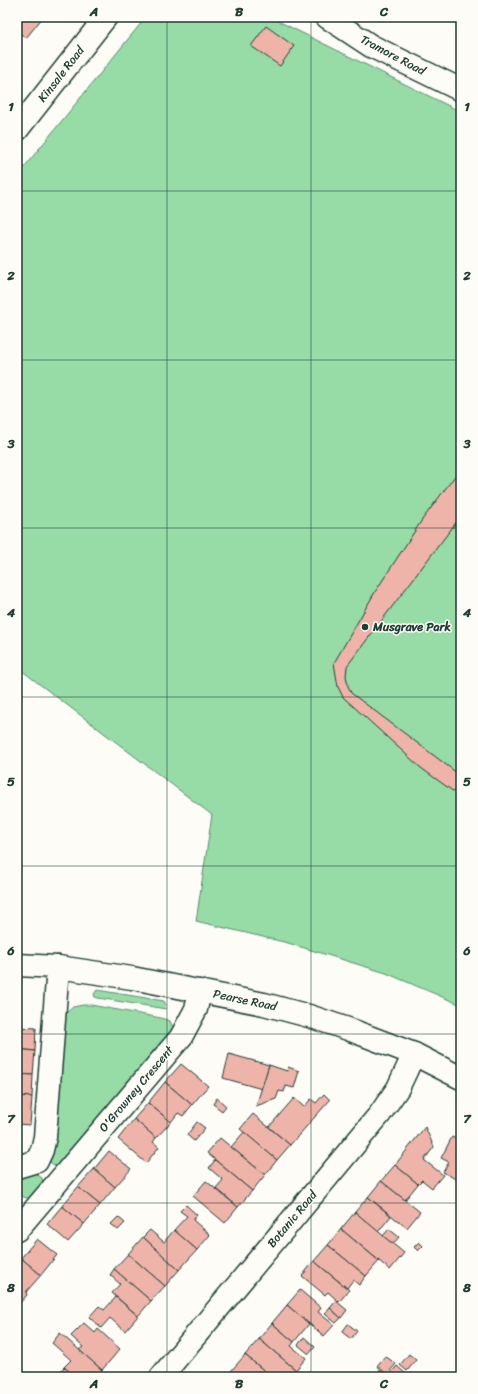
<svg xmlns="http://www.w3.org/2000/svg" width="478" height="1394" font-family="Sriracha,sans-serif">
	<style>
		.green { fill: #97dba7; stroke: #5b8c6e }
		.building { fill: #eeb4aa; stroke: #1f3d34 }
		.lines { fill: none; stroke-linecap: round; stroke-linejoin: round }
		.minor-casing { stroke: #1f3d34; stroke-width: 25 }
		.minor { stroke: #fdfcf7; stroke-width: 22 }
		.grid { fill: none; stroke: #1f3d34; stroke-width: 1; stroke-opacity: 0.55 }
		.poi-dot { fill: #1f3d34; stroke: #fdfcf7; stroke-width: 1.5 }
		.labels { text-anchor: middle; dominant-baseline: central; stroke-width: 3; stroke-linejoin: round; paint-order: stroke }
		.street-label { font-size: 12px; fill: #1f3d34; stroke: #fdfcf7 }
		.poi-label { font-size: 12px; font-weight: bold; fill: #1f3d34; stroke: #fdfcf7; text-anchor: start }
		.neatline { fill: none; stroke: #1f3d34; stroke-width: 1.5 }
		.grid-label { font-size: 13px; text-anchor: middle; font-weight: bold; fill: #1f3d34 }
	</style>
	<rect width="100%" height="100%" fill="#fdfcf7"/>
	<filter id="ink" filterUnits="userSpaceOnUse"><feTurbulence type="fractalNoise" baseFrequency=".025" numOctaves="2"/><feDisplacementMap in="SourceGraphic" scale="8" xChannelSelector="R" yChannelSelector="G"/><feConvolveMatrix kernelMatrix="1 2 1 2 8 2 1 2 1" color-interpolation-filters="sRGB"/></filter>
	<g filter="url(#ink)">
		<g class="green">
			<polygon points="146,17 270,17 461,112 461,1005 386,973 288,943 196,921 212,815 17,667 17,176"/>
			<polygon points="97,990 164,1001 166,1005 165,1009 160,1008 98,998 95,997 94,994"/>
			<polygon points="83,1005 91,1005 161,1018 170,1021 175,1032 60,1166 55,1166 50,1162 50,1155 65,1014 73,1007"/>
			<polygon points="35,1173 42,1178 44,1185 34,1200 17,1195 17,1174"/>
		</g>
		<g class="building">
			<polygon points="17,17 43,17 26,38 17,31"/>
			<polygon points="266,26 294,46 280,66 251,46"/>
			<polygon points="461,468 461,516 347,666 346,676 348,686 351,693 461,776 461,797 421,768 343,697 338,687 334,663 375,592 422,520"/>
			<polygon points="17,1027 36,1028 35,1051 17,1049"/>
			<polygon points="17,1049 35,1051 33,1075 17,1074"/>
			<polygon points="229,1054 269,1065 262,1089 223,1078"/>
			<polygon points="181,1064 208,1086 192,1105 165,1082"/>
			<polygon points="269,1065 287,1071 288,1067 299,1071 294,1088 286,1086 284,1092 279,1091 276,1099 256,1106"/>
			<polygon points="17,1074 33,1075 32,1097 17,1096"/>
			<polygon points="165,1082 192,1105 183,1116 178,1113 171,1122 148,1103"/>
			<polygon points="324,1094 330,1100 290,1145 269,1127 294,1098 304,1107 311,1099 316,1103"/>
			<polygon points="17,1096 32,1097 30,1125 17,1124"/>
			<polygon points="217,1098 226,1106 222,1111 213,1104"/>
			<polygon points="148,1103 171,1122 156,1138 134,1119"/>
			<polygon points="253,1114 290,1145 277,1160 240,1129"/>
			<polygon points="134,1119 156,1138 153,1142 159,1147 146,1163 118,1139"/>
			<polygon points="197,1122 205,1128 194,1141 187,1135"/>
			<polygon points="425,1127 434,1147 424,1160 443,1175 432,1188 422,1180 418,1184 395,1165"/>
			<polygon points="244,1132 277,1160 265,1175 231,1147"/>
			<polygon points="452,1137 461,1141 461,1182 443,1172 449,1162 441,1158"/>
			<polygon points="220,1138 265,1175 252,1191 207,1153"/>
			<polygon points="109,1151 131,1169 115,1187 94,1169"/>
			<polygon points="215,1160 252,1191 238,1207 216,1188 223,1180 209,1168"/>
			<polygon points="395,1165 418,1184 405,1200 381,1181"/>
			<polygon points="94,1169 115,1187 100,1205 78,1187"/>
			<polygon points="206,1181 238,1207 225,1223 193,1196"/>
			<polygon points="381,1181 420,1212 407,1228 368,1197"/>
			<polygon points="78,1187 100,1205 84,1224 62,1206"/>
			<polygon points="368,1197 391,1216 378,1232 355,1212"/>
			<polygon points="186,1205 197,1215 193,1220 210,1235 197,1250 174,1230 187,1216 180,1211"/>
			<polygon points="62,1206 84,1224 68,1242 47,1224"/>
			<polygon points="355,1212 404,1253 390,1270 341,1229"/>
			<polygon points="118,1217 125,1223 118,1230 111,1224"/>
			<polygon points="341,1229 379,1261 366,1276 328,1245"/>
			<polygon points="389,1229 399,1237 393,1244 383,1236"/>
			<polygon points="150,1230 164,1242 174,1230 197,1250 179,1270 143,1237"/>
			<polygon points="143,1237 179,1270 165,1286 128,1254"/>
			<polygon points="37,1239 57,1255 41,1275 21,1258"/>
			<polygon points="419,1242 423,1246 418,1251 414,1247"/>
			<polygon points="328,1245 366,1276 359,1285 353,1280 347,1288 314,1261"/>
			<polygon points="128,1254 165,1286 151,1301 114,1269"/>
			<polygon points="21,1258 41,1275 26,1292 27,1295 18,1305 17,1303 17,1263"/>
			<polygon points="314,1261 349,1290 339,1302 328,1292 325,1295 302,1276"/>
			<polygon points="114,1269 151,1301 138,1316 112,1293 120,1284 110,1275"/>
			<polygon points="300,1290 321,1308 318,1312 334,1325 324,1336 287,1305"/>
			<polygon points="116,1297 138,1316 125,1331 110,1318 101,1328 89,1317 99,1306 104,1310"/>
			<polygon points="336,1301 347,1310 341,1318 330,1308"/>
			<polygon points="287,1305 309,1324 294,1342 272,1323"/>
			<polygon points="330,1308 341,1318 336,1323 325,1314"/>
			<polygon points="84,1323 95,1333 98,1329 120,1349 102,1370 79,1350 83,1347 71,1336"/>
			<polygon points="272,1323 294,1342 291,1346 306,1358 296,1370 259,1339"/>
			<polygon points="348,1324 357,1331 351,1339 342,1332"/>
			<polygon points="60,1333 102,1370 95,1377 76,1377 64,1367 71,1360 52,1343"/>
			<polygon points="304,1337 315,1347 309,1354 298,1345"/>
			<polygon points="259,1339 296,1370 290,1377 272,1377 245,1355"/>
			<polygon points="409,1354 416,1360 407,1371 400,1365"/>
			<polygon points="245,1355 272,1377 239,1377 231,1371"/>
			<polygon points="385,1356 396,1364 387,1374 377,1366"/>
			<polygon points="397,1366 406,1374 403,1377 391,1377 389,1375"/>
			<polygon points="64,1367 76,1377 55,1377"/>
			<polygon points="380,1370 386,1375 384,1377 374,1377"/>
		</g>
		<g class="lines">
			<g class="minor-casing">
				<g id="minor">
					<polyline points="327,17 371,46 461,90"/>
					<polyline points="17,130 106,17"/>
					<polyline points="17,965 58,967 132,978 264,1004 309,1016 348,1029 414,1054 461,1078"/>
					<polyline points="17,1167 37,1161 42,1150 45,1137 58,967"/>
					<polyline points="17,1230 181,1037 196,1009 200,991"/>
					<polyline points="161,1377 380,1114 398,1088 414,1054"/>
				</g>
			</g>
			<use href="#minor" class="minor"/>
		</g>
	</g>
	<path class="grid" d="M167,17V1377M311,17V1377M17,191H461M17,360H461M17,528H461M17,697H461M17,866H461M17,1034H461M17,1203H461"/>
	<circle class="poi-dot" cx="365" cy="627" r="4"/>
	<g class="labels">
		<g class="street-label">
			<text transform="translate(393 55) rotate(28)">Tramore Road</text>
			<text transform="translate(61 74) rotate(-52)">Kinsale Road</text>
			<text transform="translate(245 1000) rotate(12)">Pearse Road</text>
			<text transform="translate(136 1089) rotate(-50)">O'Growney Crescent</text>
			<text transform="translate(292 1219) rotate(-50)">Botanic Road</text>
		</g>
		<g class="poi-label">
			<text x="373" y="627">Musgrave Park</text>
		</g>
	</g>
	<rect width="478" height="1394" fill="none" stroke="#fdfcf7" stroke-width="44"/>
	<rect x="22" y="22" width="434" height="1350" class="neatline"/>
	<g class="grid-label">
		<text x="94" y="16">A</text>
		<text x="239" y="16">B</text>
		<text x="384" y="16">C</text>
		<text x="11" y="111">1</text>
		<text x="467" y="111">1</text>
		<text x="11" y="280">2</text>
		<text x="467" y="280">2</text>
		<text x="11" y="448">3</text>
		<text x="467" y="448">3</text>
		<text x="11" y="617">4</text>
		<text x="467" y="617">4</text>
		<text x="11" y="786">5</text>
		<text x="467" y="786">5</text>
		<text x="11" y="955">6</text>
		<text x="467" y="955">6</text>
		<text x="11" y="1123">7</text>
		<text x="467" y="1123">7</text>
		<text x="11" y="1292">8</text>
		<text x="467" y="1292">8</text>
		<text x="94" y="1388">A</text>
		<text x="239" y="1388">B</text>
		<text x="384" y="1388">C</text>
	</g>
</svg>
